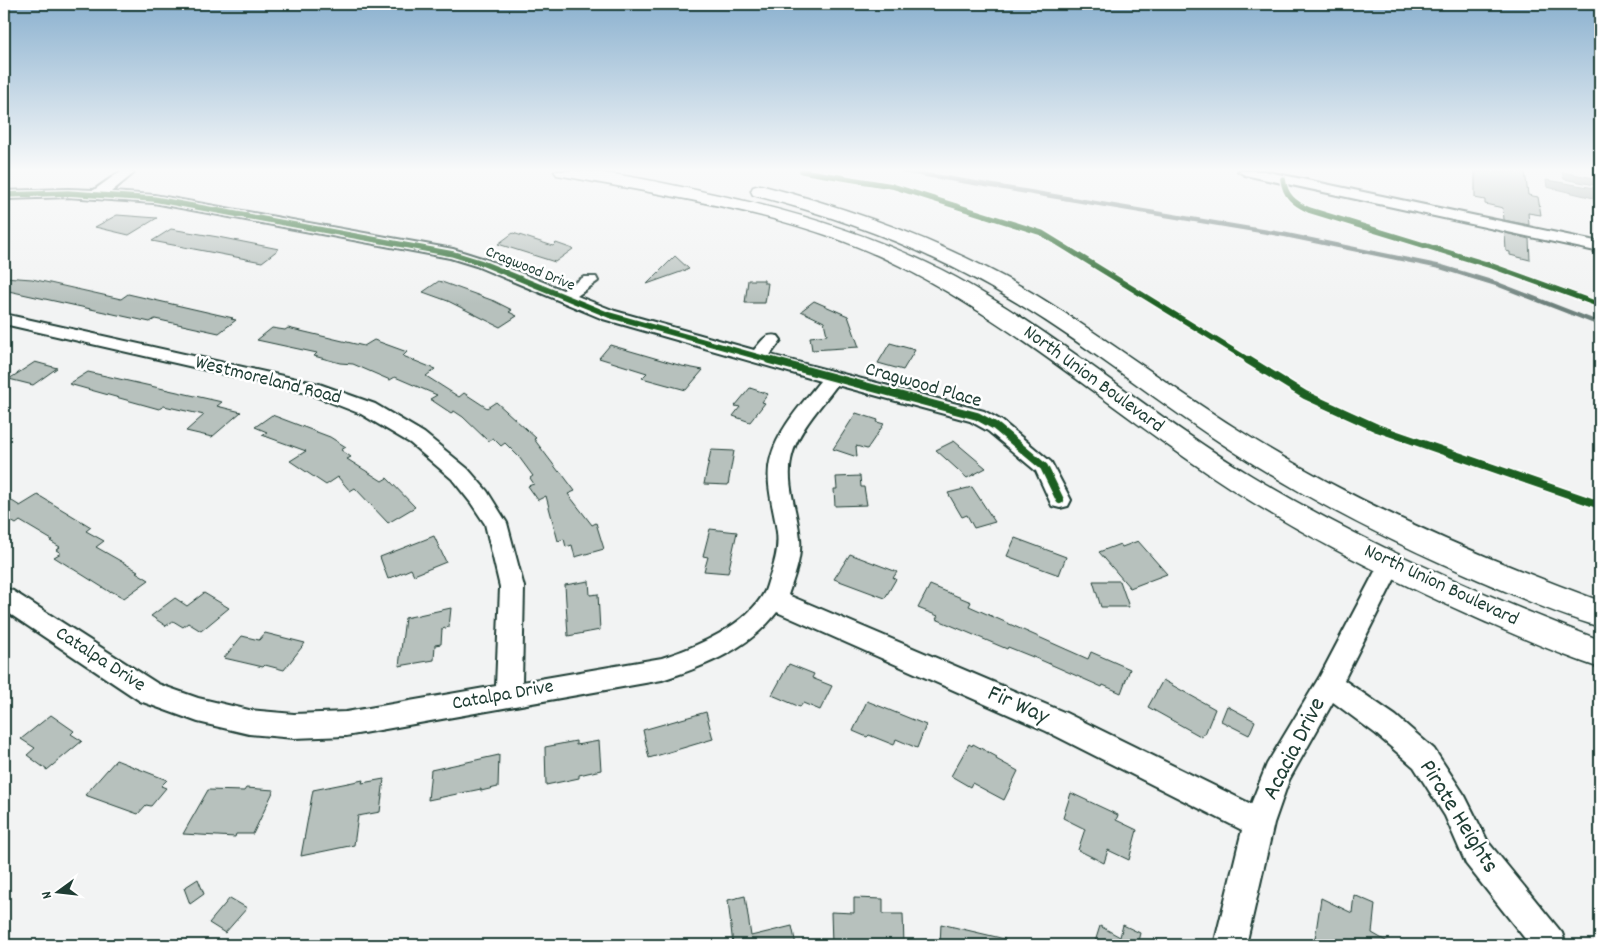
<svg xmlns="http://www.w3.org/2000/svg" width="1604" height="949" font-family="Dekko,sans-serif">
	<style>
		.water { fill: #a1adaa; stroke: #6d807b }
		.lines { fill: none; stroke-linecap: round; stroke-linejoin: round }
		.stream { stroke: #6d807b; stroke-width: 4.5 }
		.building { fill: #b7c1bd; stroke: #1f3d34 }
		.minor-casing { stroke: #1f3d34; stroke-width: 4 }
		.major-casing { stroke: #1f3d34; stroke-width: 3 }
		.minor { fill: #fff; fill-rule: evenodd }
		.major { fill: #fff; fill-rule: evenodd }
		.cycleway-far1-casing { stroke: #fff; stroke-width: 8 }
		.cycleway-casing { stroke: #fff; stroke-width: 11 }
		.cycleway-far1 { stroke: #1b5e20; stroke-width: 5.5 }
		.cycleway { stroke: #1b5e20; stroke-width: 8 }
		.labels { text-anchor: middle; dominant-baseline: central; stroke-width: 5; stroke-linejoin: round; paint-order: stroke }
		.far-street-label { font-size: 16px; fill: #1f3d34; stroke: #fff }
		.street-label { font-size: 20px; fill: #1f3d34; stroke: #fff }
		.near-street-label { font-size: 24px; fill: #1f3d34; stroke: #fff }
	</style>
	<rect width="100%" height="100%" fill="#f2f3f3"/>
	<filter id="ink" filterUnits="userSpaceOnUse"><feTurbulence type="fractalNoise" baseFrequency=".02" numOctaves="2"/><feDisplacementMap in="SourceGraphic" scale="10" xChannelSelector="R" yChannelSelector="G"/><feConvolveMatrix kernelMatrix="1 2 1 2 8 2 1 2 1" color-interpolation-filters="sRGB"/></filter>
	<g filter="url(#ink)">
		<g class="water">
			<polygon points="1562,172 1600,179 1600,186 1564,179"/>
			<polygon points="1546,180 1595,188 1598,199 1547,187"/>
		</g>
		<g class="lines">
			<polyline class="stream" points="903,171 1286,235 1441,267 1497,284 1600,324"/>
		</g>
		<g class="building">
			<polygon points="1475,171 1525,171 1528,195 1538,197 1541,215 1528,213 1529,225 1504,220 1503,208 1485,204 1485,200 1475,198"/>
			<polygon points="117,215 157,218 129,235 95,227"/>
			<polygon points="171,229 218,237 279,249 262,262 152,241"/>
			<polygon points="513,233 553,246 556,243 573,249 555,262 498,244"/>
			<polygon points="1505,233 1529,239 1530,260 1510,255 1510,252 1506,251"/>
			<polygon points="675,256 689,269 647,284"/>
			<polygon points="4,277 32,279 121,299 128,294 233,318 231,319 236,320 219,333 155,319 150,322 4,290"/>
			<polygon points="748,280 764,280 764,283 768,283 765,303 745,303"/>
			<polygon points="439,281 494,301 512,310 509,312 517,316 500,327 448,301 423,292"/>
			<polygon points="814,301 848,316 859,347 812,350 810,337 827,335 824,322 801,311"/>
			<polygon points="272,328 285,330 288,328 364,346 374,340 407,352 403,356 435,369 426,376 459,397 464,393 487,408 496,402 536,438 534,439 559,472 560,471 575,491 568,494 592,525 596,523 604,549 575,557 572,545 566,547 564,539 558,541 546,496 538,500 528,486 534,484 530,478 533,476 519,457 505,443 501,446 493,438 488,441 463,417 454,411 451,413 430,399 437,395 395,377 390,380 353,364 340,363 314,356 317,353 257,340"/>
			<polygon points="890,343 915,350 903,370 878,363"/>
			<polygon points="610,345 682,366 703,370 686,390 642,378 647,373 599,358"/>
			<polygon points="35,362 57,368 33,385 9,379"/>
			<polygon points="88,372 222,402 217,406 241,412 212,437 186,431 204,415 164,406 159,409 69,384"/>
			<polygon points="750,388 768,394 762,402 765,403 750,422 733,416 740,407 735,406"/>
			<polygon points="856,413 878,420 877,422 884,424 867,449 856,446 857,457 833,449"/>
			<polygon points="272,415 330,437 346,447 341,450 351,457 347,459 382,481 387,478 415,507 388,523 355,488 350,491 338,477 326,485 290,461 306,451 262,435 267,432 255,427"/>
			<polygon points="954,441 986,468 967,478 936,450"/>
			<polygon points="711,450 734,451 728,485 704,484"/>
			<polygon points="860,476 861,487 864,487 867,505 835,506 834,489 837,489 836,477"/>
			<polygon points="972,487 995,522 974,528 967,515 962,517 948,493"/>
			<polygon points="38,495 91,527 86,531 104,541 96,547 138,571 136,572 149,580 124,598 111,591 110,592 54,557 61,553 56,550 60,547 50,541 52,540 20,521 16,524 4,517 4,496 20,506"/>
			<polygon points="710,529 737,532 728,573 704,571 708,557 703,556"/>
			<polygon points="434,536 446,562 414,575 411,569 388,579 380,557"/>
			<polygon points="1015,538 1066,557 1059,575 1007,556"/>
			<polygon points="1138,541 1167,574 1130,588 1099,552 1120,544 1122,547"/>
			<polygon points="850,554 897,572 893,578 896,579 885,598 834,579"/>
			<polygon points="589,581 590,595 598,594 600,630 568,636 565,585"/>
			<polygon points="1093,581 1120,581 1129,607 1101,607"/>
			<polygon points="930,585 971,602 969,606 1088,659 1091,652 1130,669 1121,693 1103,685 1102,687 1043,661 1008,647 1007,649 936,619 938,616 918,608"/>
			<polygon points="204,593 229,608 201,631 188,623 183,627 173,621 166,626 151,616 175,598 187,606"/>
			<polygon points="451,608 449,627 442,629 441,644 435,645 434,660 399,666 405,618"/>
			<polygon points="265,633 305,643 284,670 265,665 263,667 224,658 242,636 259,640"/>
			<polygon points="789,664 814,674 812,678 832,686 820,710 803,703 800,707 772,695"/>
			<polygon points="1163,680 1215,709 1205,734 1203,734 1202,737 1148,707"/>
			<polygon points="867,701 926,725 917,748 896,739 894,745 869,735 867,737 853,731"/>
			<polygon points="1227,706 1255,721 1249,735 1221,721"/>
			<polygon points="706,712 713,739 649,758 643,730"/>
			<polygon points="51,715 74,731 71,734 82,741 47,770 27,755 35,748 21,739"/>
			<polygon points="576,741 576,745 599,741 601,770 579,775 579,778 546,785 545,747"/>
			<polygon points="969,744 972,746 973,744 997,757 996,759 1018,771 1004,800 972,783 970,787 951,776"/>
			<polygon points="499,755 498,787 481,791 481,789 428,800 431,770"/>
			<polygon points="116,760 167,780 161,786 166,788 151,806 146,805 138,814 85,795"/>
			<polygon points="384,779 380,812 358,816 354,845 301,856 313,790 363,780 362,783"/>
			<polygon points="246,788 274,790 253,834 236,834 235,837 183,834 208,790 244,791"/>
			<polygon points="1071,793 1118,815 1116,820 1137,830 1129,860 1108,850 1104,863 1078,850 1085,829 1063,818"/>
			<polygon points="198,879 204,894 190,904 184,888"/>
			<polygon points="1354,895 1375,904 1372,933 1393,945 1314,945 1321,898 1352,913"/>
			<polygon points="745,896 751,936 792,926 796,945 733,945 728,900"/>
			<polygon points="230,898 247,908 225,933 209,923"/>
			<polygon points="854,898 883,899 883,914 903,914 904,945 832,945 831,912 854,913"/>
			<polygon points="941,924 1005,939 1005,945 940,945"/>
			<polygon points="1123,925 1140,933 1137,945 1094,945 1100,926 1120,937"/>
		</g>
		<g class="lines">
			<g class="minor-casing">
				<g id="minor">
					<path d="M121,171H132L134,173L111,192L154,195L453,249L488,260L563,290L584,277H596L598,281L577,296L615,311L754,350C762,341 765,333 778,336L781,340L770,355L984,411L1002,421L1051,462L1071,500L1068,506L1060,508L1052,506L1036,471L988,431L970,421L837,385C820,408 796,432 791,460C786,487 798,513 800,539C802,557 794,578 788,595L1066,713L1251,804L1267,764L1320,676L1382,558L1390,555L1398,558L1402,564L1344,680L1396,716L1434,749L1465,796L1488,842L1562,933L1566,945H1530L1466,864L1445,816L1414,767L1376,734L1333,702L1289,780L1274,823L1246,945H1214L1242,830L1046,731L777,612C749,649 705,666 662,680L346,736L294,738L249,734L198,722L140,701L4,610V588L13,591L158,684L198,698L249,710L294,714L346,712L496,686L500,587L485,524L471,503L452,479L410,443L361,414L307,393L4,324V314L319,384L375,404L424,433L468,469L487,491L507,523L524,587L522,682L662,658C696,647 748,625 765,591C767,586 768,581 770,576C775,562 779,548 777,532C774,508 764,481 771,457C779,428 802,404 820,381L603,319L476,266L450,258L154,203L68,197L4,199V191L68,189L94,190Z"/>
					<polygon points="1238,171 1264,171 1600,242 1600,252 1245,175"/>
				</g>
			</g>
			<g class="major-casing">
				<g id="major">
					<path d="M554,171C606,169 658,182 709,193C795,211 879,236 957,278C1061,336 1151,415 1252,476C1363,543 1480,594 1600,640V668C1560,655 1520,637 1481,620C1380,575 1281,525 1190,461C1094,395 1005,319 900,266C796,213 676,198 563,176L557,175Z"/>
					<path d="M760,185C857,210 950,244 1036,295C1110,340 1179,394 1253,439C1362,506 1480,557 1600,601V627C1559,615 1519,597 1479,580C1394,543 1311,502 1233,451C1160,404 1093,349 1019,304C936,253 847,219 753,195L751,191L753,187Z"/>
				</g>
			</g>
			<use href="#minor" class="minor"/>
			<use href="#major" class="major"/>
			<g class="cycleway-far1-casing">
				<g id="cycleway-far1">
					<polyline points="802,171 892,186 1042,233 1250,361"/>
					<path d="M1283,179C1285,196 1294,203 1309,210L1492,266L1600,305"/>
					<polyline points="4,195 68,193 154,199 453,254 482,263 609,315 773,361"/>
				</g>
			</g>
			<g class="cycleway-casing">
				<g id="cycleway">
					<polyline points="769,360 977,416 995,426 1044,467 1060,500"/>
					<polyline points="1248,360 1305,395 1377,428 1600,505"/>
				</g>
			</g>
			<use href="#cycleway-far1" class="cycleway-far1"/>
			<use href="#cycleway" class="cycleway"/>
		</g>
	</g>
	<linearGradient id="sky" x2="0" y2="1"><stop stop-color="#8bb1cf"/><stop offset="0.56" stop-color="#f9fafa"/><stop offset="1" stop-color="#f9fafa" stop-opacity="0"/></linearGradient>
	<rect width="1604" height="304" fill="url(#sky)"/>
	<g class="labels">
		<g class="far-street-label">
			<text transform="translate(530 269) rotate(22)">Cragwood Drive</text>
		</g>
		<g class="street-label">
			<text transform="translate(1093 380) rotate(36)">North Union Boulevard</text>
			<text transform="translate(268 381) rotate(14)">Westmoreland Road</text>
			<text transform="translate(923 386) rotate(16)">Cragwood Place</text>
			<text transform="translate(1441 586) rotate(25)">North Union Boulevard</text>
			<text transform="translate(100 660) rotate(33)">Catalpa Drive</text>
			<text transform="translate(503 696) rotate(-10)">Catalpa Drive</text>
		</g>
		<g class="near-street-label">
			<text transform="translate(1018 706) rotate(24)">Fir Way</text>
			<text transform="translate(1295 749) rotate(-63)">Acacia Drive</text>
			<text transform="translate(1458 817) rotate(58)">Pirate Heights</text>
		</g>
	</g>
	<rect width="1604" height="949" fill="none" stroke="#fff" stroke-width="20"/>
	<rect x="10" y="10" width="1584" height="929" fill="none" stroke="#1f3d34" stroke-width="2" filter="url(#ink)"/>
	<g transform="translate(58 892) rotate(255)" stroke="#ffffff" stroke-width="4" paint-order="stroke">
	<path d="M0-4L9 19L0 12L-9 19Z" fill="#1f3d34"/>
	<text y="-8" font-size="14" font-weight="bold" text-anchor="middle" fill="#1f3d34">N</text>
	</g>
</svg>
